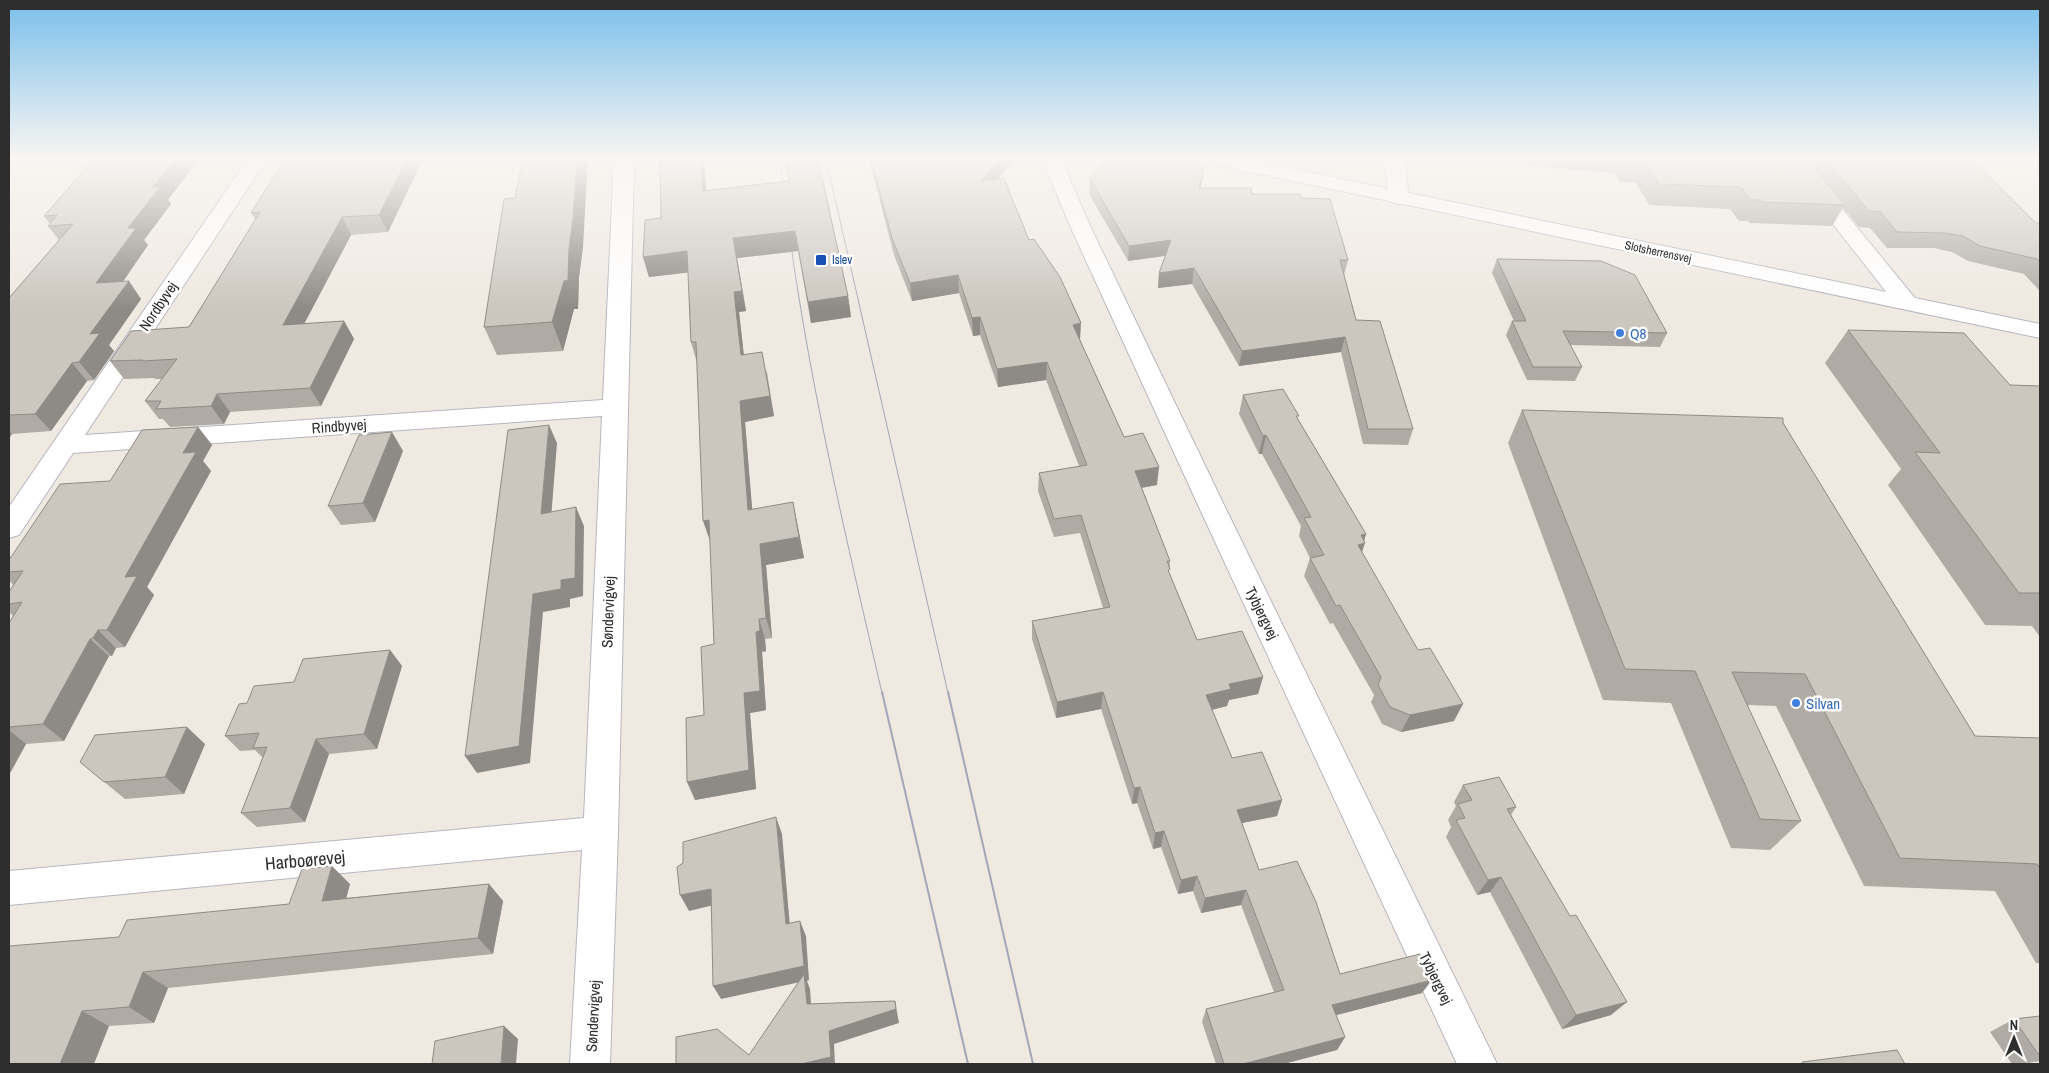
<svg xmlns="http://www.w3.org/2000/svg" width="2049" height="1073" font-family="'Archivo Narrow',sans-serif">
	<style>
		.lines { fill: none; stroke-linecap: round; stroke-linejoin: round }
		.minor-casing { stroke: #b4b7c1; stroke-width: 2 }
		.tertiary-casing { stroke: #b4b7c1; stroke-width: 2 }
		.minor { fill: #fff; fill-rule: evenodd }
		.tertiary { fill: #fff; fill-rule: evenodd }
		.tram-far1 { stroke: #a3a6b8; stroke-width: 1 }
		.tram { stroke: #a3a6b8; stroke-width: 2 }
		.wall { fill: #afaba4 }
		.shaded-wall { fill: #8e8b86 }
		.building { fill: #cbc7bf; stroke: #8e8b86 }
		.transit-dot { fill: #1a4fb4; stroke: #fff; stroke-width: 2 }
		.shop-dot { fill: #3f7fe0; stroke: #fff; stroke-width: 2 }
		.labels { text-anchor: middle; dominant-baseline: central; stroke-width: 5; stroke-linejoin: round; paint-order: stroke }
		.far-street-label { font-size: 12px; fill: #2e2e2e; stroke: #fff }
		.far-transit-label { font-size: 12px; fill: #164399; stroke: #fff; text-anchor: start }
		.street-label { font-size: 15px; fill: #2e2e2e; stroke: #fff }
		.shop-label { font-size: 15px; fill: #366cbe; stroke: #fff; text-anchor: start }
		.near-street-label { font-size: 18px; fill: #2e2e2e; stroke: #fff }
	</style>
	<rect width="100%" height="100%" fill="#efe9e1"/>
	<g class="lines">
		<g class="minor-casing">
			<g id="minor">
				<polygon points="248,159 267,159 85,435 603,400 614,159 634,159 618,832 610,1064 570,1064 582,850 9,905 9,871 584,818 602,416 73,453 19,535 9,538 9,507"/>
				<polygon points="1042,159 1061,159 1091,228 1224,505 1497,1064 1457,1064 1198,505 1071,228"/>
				<polygon points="1384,159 1404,159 1409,198 1406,202 1399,204 1392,202 1389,198"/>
				<polygon points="1782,159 1801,159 1914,297 1917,302 1914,307 1906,309 1898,307"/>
			</g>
		</g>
		<g class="tertiary-casing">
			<polygon id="tertiary" points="1208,159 1245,159 2040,324 2040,338 1218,165 1211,163"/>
		</g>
		<use href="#minor" class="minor"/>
		<use href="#tertiary" class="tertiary"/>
		<g class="tram-far1">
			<polyline points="780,159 785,196"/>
			<polyline points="826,159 948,693"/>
			<path d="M790,238C811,391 847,542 882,693"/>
		</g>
		<g class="tram">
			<polyline points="882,692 968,1064"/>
			<polyline points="948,692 1033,1064"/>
		</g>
	</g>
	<g class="wall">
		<polygon points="423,159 388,232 351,235 304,324 344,321 354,339 321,406 230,412 224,424 170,427 163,419 159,419 145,401 162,379 155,379 154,378 124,379 110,361 189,327 256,220 251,213"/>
		<polygon points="660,159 704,159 706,191 789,181 848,296 851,317 811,323 798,251 737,258 746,311 739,312 744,355 767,372 774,416 745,422 752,510 793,502 804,558 766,565 772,638 765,639 766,651 762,652 766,710 750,713 756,789 695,800 704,715 714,644 710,541 697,363 691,342 688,272 649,277 643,257 661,218"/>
		<polygon points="869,159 1013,159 1013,161 998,179 1080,341 1124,437 1157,485 1142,488 1170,561 1169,572 1197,640 1263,677 1258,694 1229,700 1227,706 1212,710 1232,758 1282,800 1277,816 1242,823 1259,870 1340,974 1422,993 1336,1015 1345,1037 1337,1050 1283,1064 1216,1064 1202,1022 1206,1009 1274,992 1241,905 1201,913 1193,891 1178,894 1161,847 1153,849 1137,803 1132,804 1101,709 1056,718 1032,639 1032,621 1103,608 1080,533 1054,537 1038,491 1039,473 1079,466 1046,380 998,387 980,335 973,336 959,293 912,301 894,255"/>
		<polygon points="1525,159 1808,159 1811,162 1813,159 2040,159 2040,164 2039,162 1972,160 2036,223 2040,223 2040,290 2039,290 2024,274 1968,261 1952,252 1934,248 1887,248 1870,228 1859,227 1843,208 1832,226 1749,223 1748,221 1739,221 1730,209 1649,205 1636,183 1620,182 1615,173 1527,166"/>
		<polygon points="1090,179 1202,182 1200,188 1252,194 1301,198 1348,260 1344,275 1356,320 1413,429 1408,445 1363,444 1341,352 1239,366 1192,284 1158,288 1159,273 1165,256 1128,261 1089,194"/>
		<polygon points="168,200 171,204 144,240 148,245 123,282 141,299 109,345 114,351 94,380 87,381 51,431 12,434 9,438 9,298 59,240 48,226 50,224 44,216"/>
		<polygon points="583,247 579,277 578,309 574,309 563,351 497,355 484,327"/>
		<polygon points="1497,259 1667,333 1660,347 1570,345 1582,367 1575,381 1527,380 1506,335 1512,321 1514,321 1492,273"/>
		<polygon points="1848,330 2010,385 2040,386 2040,637 2032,626 1985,625 1888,485 1901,469 1825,363"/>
		<polygon points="1243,395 1298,419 1366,534 1364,541 1362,553 1454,721 1401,732 1382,724 1371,702 1374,695 1333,623 1330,624 1304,576 1310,558 1299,536 1301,526 1262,454 1259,454 1239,414"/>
		<polygon points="1522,410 1783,423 1975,736 2040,738 2040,963 2036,963 1995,891 1864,886 1776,706 1747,705 1801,821 1770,850 1731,848 1671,703 1603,700 1508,443"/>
		<polygon points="198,427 212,445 203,461 211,471 147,587 154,595 125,647 116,648 112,656 109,656 64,741 26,744 9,775 9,623 13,616 9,612 9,592 13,585 9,580 9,560 110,481"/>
		<polygon points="403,451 375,522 341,525 328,506"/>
		<polygon points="390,650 402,666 377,749 329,754 305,822 257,827 241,813 263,758 255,750 240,751 225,736 247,703 294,682"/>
		<polygon points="205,744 184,794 125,799 80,762"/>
		<polygon points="1463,785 1516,807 1511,815 1611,1015 1562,1029 1490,892 1477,895 1446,837 1451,827 1448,820 1456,806 1454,802"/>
		<polygon points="350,884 346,898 489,884 503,901 493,954 168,988 154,1023 109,1026 9,1064 119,937 289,904"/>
		<polygon points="2040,1016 2040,1061 2022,1064 2012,1064 1990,1032 2014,1019"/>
	</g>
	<g class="shaded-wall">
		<polygon points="176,159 199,159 168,200 171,204 144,240 148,245 109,301 96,283 128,228 153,187"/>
		<polygon points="407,159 423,159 388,232 379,215"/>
		<polygon points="577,159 588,159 583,247 579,277 578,309 574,309 563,351 552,322 569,249"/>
		<polygon points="701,159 704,159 708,211 703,191"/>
		<polygon points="1000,159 1013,159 1013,161 982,198 981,181"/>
		<polygon points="1204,167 1202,182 1197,203 1199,188"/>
		<polygon points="342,217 351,235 294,343 283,325"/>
		<polygon points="795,231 798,251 737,258 746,311 739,312 746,376 741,355 734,292 733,238"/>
		<polygon points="1171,240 1169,255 1128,261 1129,246"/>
		<polygon points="687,251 693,272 649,277 643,257"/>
		<polygon points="1194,268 1192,284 1158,288 1159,273"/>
		<polygon points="958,275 959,293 912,301 910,283"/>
		<polygon points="129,281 141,299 109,345 114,351 94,380 79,362 90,334"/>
		<polygon points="848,296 851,317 811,323 808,302"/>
		<polygon points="980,317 980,335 973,336 972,318"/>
		<polygon points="344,321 354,339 321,406 310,388"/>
		<polygon points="1081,323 1080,341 1073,325"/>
		<polygon points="1345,337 1341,352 1239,366 1242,351"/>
		<polygon points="762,352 774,416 745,422 754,531 748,510 740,401"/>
		<polygon points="1047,362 1046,380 998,387 997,369"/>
		<polygon points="72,363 87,381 51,431 35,414"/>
		<polygon points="217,394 230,412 224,424 211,406"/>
		<polygon points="549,425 557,443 550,532 541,514"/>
		<polygon points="198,427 212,445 203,461 211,471 147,587 154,595 125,647 107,630 125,577 183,453"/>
		<polygon points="9,431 12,434 9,438"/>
		<polygon points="392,432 403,451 375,522 363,503"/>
		<polygon points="1266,435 1262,454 1259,454 1263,436"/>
		<polygon points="1159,467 1157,485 1133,489 1135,471"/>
		<polygon points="793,502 804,558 766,565 772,638 766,618 760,544"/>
		<polygon points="576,507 584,526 583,596 570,599 570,607 543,612 530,763 477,773 465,756 533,594 561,580"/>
		<polygon points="709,520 710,541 703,521"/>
		<polygon points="1366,534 1363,544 1365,543 1359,561 1352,563 1361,535"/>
		<polygon points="759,619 765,639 766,651 762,652 766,710 750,713 756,789 695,800 687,782 744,693"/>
		<polygon points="98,630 116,648 112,656 93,638"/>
		<polygon points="90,639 109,656 64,741 43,724"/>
		<polygon points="390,650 402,666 377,749 364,734"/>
		<polygon points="1263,677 1258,694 1229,700 1227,706 1203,712 1206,695 1229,684"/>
		<polygon points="1103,692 1101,709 1056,718 1057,702"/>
		<polygon points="1463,704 1454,721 1401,732 1410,715"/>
		<polygon points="187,727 205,744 184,794 165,777"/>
		<polygon points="9,730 26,744 9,775"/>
		<polygon points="316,739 329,754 305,822 290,808"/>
		<polygon points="1140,787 1137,803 1132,804 1134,788"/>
		<polygon points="1282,800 1277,816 1232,825 1237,810"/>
		<polygon points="776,817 782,834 791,939 786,924"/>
		<polygon points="1164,831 1161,847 1153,849 1155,833"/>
		<polygon points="332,866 350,884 341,918 322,901"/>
		<polygon points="1197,876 1193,891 1178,894 1181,880"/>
		<polygon points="1501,877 1490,892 1477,895 1488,880"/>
		<polygon points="489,884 503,901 493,954 478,938"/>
		<polygon points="711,889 718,904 689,911 680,895"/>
		<polygon points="1246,890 1241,905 1201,913 1205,898"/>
		<polygon points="800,921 806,936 809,980 807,981 810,989 812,1018 807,1004 805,981 721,999 713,986"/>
		<polygon points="143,972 168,988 154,1023 129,1007"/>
		<polygon points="1432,980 1422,993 1325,1018 1332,1005"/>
		<polygon points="895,1001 899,1023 834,1044 835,1064 801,1064 829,1031"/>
		<polygon points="1627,1002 1611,1015 1562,1029 1576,1015"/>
		<polygon points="82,1011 109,1026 94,1064 60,1064"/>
		<polygon points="504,1026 518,1039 516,1064 501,1064"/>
		<polygon points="1345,1037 1337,1050 1283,1064 1243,1064"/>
	</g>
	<g class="building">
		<polygon points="94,159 176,159 153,187 160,187 128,228 136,228 96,283 129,281 90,334 100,333 79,362 72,363 35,414 9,415 9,298 73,224 48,226 57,215 44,216"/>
		<polygon points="285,159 407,159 379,215 342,217 283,325 344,321 310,388 217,394 211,406 156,409 161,401 145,401 177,359 142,361 143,360 110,361 131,331 189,327 260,212 251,213"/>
		<polygon points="523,159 577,159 573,219 569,249 568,280 564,281 552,322 484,327 504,199 515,198"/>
		<polygon points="660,159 701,159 703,191 789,181 786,159 818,159 848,296 808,302 795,231 733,238 742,291 734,292 741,355 762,352 770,396 740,401 748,510 793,502 799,537 760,544 766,618 759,619 760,631 756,632 760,691 744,693 749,770 687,782 686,718 704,715 701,647 714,644 709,520 703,521 696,342 691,342 687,251 643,257 645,220 661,218"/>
		<polygon points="871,159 1000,159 981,181 1004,178 1029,240 1034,239 1060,277 1081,323 1073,325 1124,437 1143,433 1159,467 1135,471 1170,561 1167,561 1170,569 1168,570 1197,640 1242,631 1263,677 1229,684 1231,689 1206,695 1232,758 1262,752 1282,800 1237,810 1259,870 1297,861 1316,902 1340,974 1420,954 1432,980 1332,1005 1345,1037 1243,1064 1224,1064 1206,1009 1284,990 1246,890 1205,898 1197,876 1181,880 1164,831 1155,833 1140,787 1134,788 1103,692 1057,702 1032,621 1110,607 1081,515 1054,519 1039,473 1087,465 1047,362 997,369 980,317 972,318 958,275 910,283 892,238"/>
		<polygon points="1106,159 1148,159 1160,162 1161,160 1204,167 1199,188 1251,188 1252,194 1300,194 1301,198 1330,199 1348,260 1340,260 1356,320 1380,321 1413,429 1368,429 1345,337 1242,351 1194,268 1159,273 1171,240 1129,246 1090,179"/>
		<polygon points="1628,159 1808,159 1845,205 1761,202 1760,200 1751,200 1741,187 1659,184 1646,162 1629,161"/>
		<polygon points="1825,159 1971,159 2036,223 2040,223 2040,262 2037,259 1980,246 1963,236 1945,233 1897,232 1881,212 1869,211"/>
		<polygon points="1497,259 1601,261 1635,275 1667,333 1563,331 1582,367 1533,367 1512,321 1526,321"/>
		<polygon points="1848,330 1964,333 2010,385 2040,386 2040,593 2019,593 1915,452 1940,453"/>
		<polygon points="1283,389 1299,416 1296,416 1366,534 1361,535 1365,543 1358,545 1418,650 1430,648 1463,704 1410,715 1390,707 1378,685 1381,677 1340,605 1336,606 1310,558 1324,555 1304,518 1311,517 1266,435 1263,436 1243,395"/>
		<polygon points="1522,410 1783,418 1783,423 1975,736 2040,738 2040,869 2037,864 1900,858 1805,674 1732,672 1801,821 1760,819 1695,671 1625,669"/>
		<polygon points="549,425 541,514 576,507 575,578 561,580 561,589 533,594 519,746 465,756 508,430"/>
		<polygon points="198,427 183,453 196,452 125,577 137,576 107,630 98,630 93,638 90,639 43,724 9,727 9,623 22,602 9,604 9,592 23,571 9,572 9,560 60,484 110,481 142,430"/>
		<polygon points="392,432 363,503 328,506 359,435"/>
		<polygon points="390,650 364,734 316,739 290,808 241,813 267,747 253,748 259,733 225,736 239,704 247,703 254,686 294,682 303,659"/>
		<polygon points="187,727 165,777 104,782 80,762 95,735"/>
		<polygon points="1499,777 1516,807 1507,809 1570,916 1576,915 1627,1002 1576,1015 1501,877 1488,880 1456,820 1465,818 1458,804 1472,800 1463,785"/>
		<polygon points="776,817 786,924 800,921 804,966 713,986 711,889 680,895 677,867 683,863 683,842"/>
		<polygon points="332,866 322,901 489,884 478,938 143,972 129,1007 82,1011 60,1064 9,1064 9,946 119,937 127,920 289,904 302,869"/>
		<polygon points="804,974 807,1004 895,1001 896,1009 829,1031 831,1057 801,1064 676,1064 676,1037 717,1029 749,1055"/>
		<polygon points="2040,1016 2040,1053 2038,1054 2014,1019"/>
		<polygon points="504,1026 501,1064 432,1064 435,1041"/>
		<polygon points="1897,1050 1905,1064 1803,1064 1802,1062"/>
	</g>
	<linearGradient id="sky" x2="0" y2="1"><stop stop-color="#7abfeb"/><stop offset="0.51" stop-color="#f8f5f2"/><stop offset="1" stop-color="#f8f5f2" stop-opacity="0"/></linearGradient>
	<rect width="2049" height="309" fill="url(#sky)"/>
	<rect class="transit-dot" x="815" y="254" width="12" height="12" rx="2.5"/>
	<g class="shop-dot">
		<circle cx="1620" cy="333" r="5"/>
		<circle cx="1796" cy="703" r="5"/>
	</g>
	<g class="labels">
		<g class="far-street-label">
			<text transform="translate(1658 252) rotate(12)">Slotsherrensvej</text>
		</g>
		<g class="far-transit-label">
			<text x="832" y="260">Islev</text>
		</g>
		<g class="street-label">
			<text transform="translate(158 306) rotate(-56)">Nordbyvej</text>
			<text transform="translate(339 426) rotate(-4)">Rindbyvej</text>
			<text transform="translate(608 612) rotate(-88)">Søndervigvej</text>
			<text transform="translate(1262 613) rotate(64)">Tybjergvej</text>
			<text transform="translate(1436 978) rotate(64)">Tybjergvej</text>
			<text transform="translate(593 1016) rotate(-87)">Søndervigvej</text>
		</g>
		<g class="shop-label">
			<text x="1630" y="333">Q8</text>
			<text x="1806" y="703">Silvan</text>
		</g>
		<g class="near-street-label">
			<text transform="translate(305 860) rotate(-5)">Harboørevej</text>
		</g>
	</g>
	<rect width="2049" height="1073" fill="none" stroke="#2e2e2e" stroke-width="20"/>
	<g transform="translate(2014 1038)" stroke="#ffffff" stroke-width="4" paint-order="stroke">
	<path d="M0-4L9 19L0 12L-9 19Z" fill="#2e2e2e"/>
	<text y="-8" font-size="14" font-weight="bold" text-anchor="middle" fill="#2e2e2e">N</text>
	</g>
</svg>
